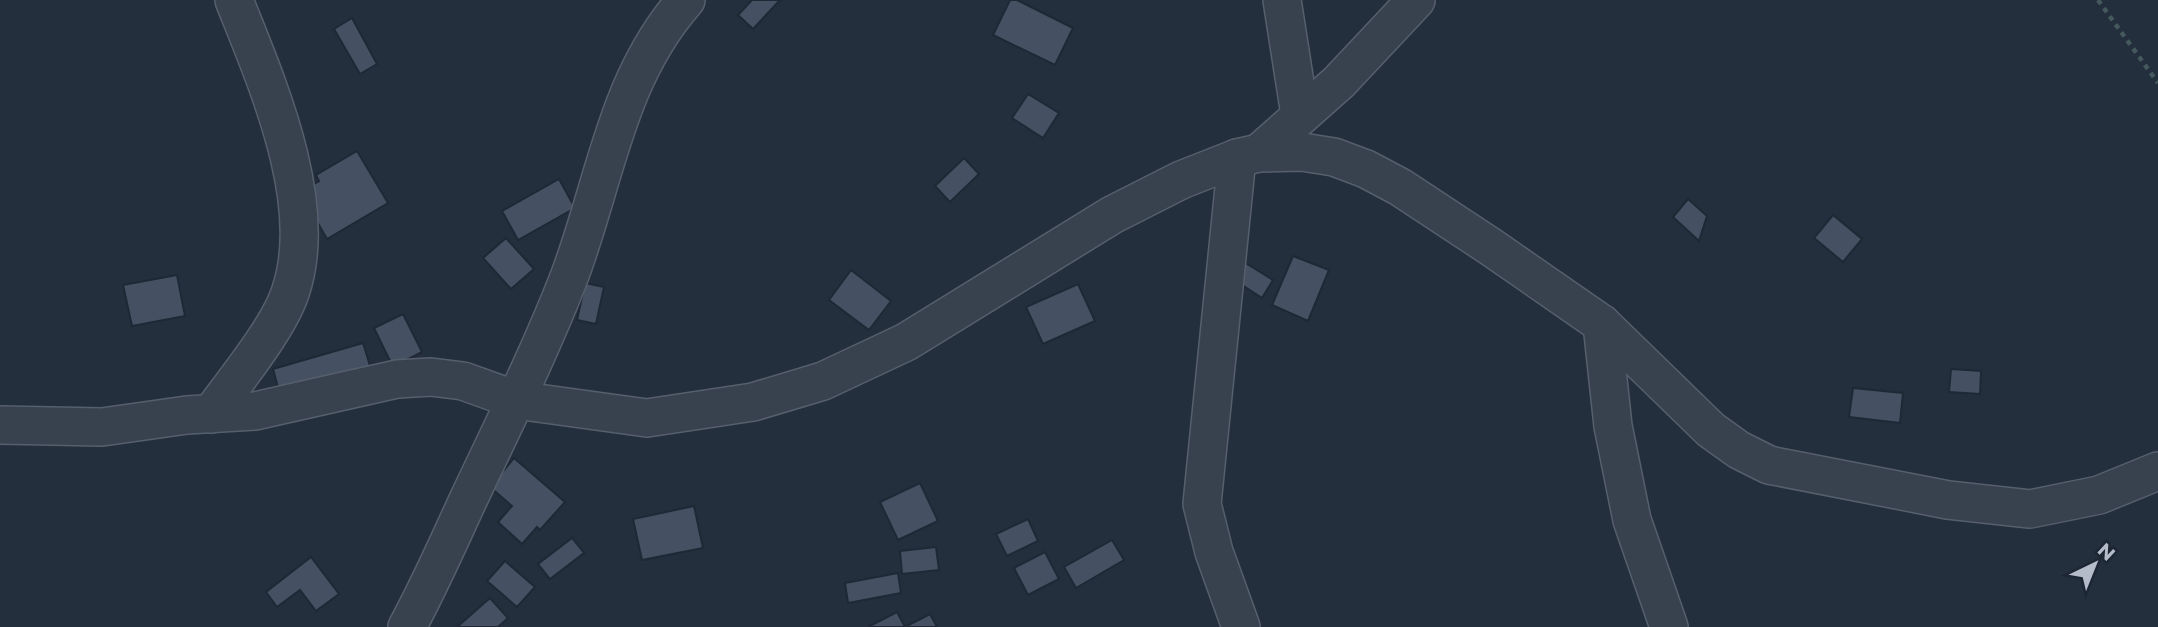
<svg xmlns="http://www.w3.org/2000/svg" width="2158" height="627" font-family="Montserrat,sans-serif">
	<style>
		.building { fill: #455162; stroke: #1f2835; stroke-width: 2 }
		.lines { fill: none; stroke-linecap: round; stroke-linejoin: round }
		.minor-casing { stroke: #565f6c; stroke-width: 40 }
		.path { stroke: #44595c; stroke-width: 4.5; stroke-dasharray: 5 5; stroke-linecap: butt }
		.minor { stroke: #38414e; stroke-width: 37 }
	</style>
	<rect width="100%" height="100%" fill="#242f3e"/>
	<g class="building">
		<polygon points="752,0 780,0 753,29 738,15"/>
		<polygon points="1010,0 1017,0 1073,28 1055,65 993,35"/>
		<polygon points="352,18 377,64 360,74 334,29"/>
		<polygon points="1028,94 1059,113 1043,138 1012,118"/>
		<polygon points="357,151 388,203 327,239 300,192 319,181 316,175"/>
		<polygon points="964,158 979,174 950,202 935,186"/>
		<polygon points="559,179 575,208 518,240 502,211"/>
		<polygon points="1688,199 1707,216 1699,241 1673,217"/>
		<polygon points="1833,215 1862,239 1843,262 1814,238"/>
		<polygon points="506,238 534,269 511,289 483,258"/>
		<polygon points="1293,256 1329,270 1308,321 1272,305"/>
		<polygon points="1244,262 1273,280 1262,298 1233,279"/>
		<polygon points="851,270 891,301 869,330 829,300"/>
		<polygon points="177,275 185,316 132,326 123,285"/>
		<polygon points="585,283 604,287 596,324 577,320"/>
		<polygon points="1078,284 1095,321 1043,344 1026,307"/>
		<polygon points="403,314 422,352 393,367 374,328"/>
		<polygon points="363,343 371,369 280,395 273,369"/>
		<polygon points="1951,369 1981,371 1980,394 1949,392"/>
		<polygon points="1853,388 1903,393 1900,423 1849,417"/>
		<polygon points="514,458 565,502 540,530 537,527 522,544 498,522 512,506 490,487"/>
		<polygon points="920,483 938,521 898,540 880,502"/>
		<polygon points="694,506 703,548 642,560 633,519"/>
		<polygon points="1028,519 1038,541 1007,556 996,534"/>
		<polygon points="572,538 584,553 550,579 538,564"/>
		<polygon points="1112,540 1124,560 1076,588 1064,567"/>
		<polygon points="936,547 939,570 902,574 900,551"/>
		<polygon points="1045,552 1059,579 1028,595 1014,568"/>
		<polygon points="311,557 339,594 316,611 300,590 277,607 266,592"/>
		<polygon points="505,561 535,587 517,607 487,581"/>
		<polygon points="898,573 901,593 848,603 845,583"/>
		<polygon points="490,598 508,618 498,627 457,627"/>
		<polygon points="897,612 905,627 930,614 937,627 868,627"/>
	</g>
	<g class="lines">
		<g class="minor-casing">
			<g id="minor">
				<polyline points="1282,0 1300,115"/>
				<polyline points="1259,153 1339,82 1416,0"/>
				<polyline points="1237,158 1202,504 1214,552 1241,627"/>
				<polyline points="1602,324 1613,426 1632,520 1669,627"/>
				<path d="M211,414C234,382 278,329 290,293C321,204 267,83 234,0"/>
				<polyline points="0,425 102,427 187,415 255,411 397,379 431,377 463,381 516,400 647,418 753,402 823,381 906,342 1112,215 1181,180 1237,158 1259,153 1302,152 1334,157 1366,169 1400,187 1491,247 1602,324 1711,430 1739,450 1769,465 1948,500 2030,509 2099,495 2158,471"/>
				<path d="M407,627C430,585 449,541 469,498C503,426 539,354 568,280C605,184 615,80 686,0"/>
			</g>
		</g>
		<polyline class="path" points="2098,0 2158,83"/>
		<use href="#minor" class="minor"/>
	</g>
	<g transform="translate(2095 564) rotate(43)" stroke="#1d2633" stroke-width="5" paint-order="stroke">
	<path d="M0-5L12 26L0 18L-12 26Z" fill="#b4bcc9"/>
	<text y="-10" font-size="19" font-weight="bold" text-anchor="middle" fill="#b4bcc9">N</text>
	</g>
</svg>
